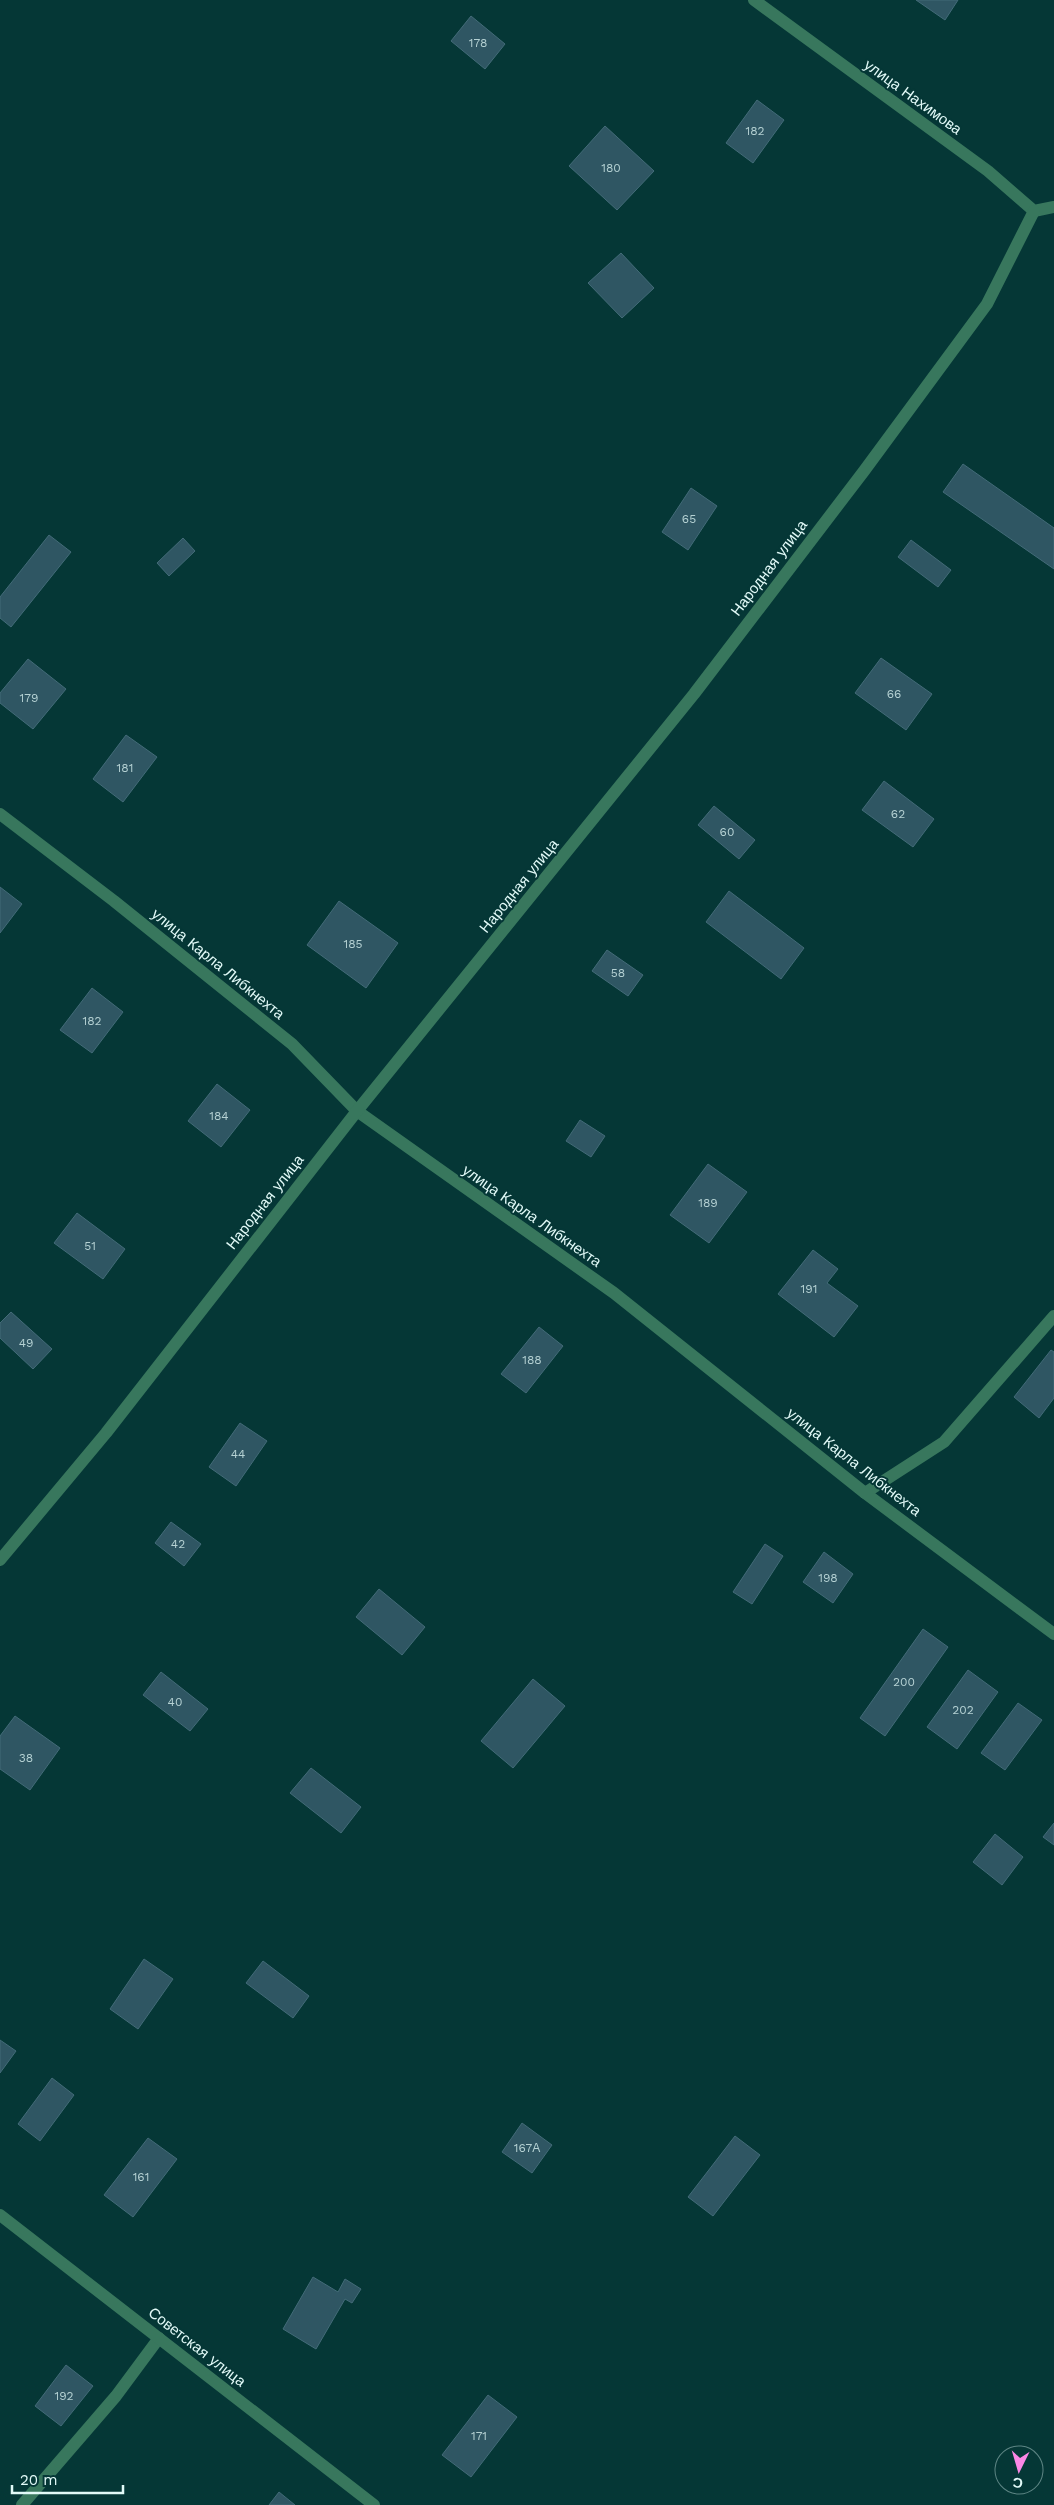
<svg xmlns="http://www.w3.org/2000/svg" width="1054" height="2505" font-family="'Work Sans',sans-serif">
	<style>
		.building { fill: #2f5663; stroke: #436b78 }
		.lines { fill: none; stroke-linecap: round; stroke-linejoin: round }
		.service { stroke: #38775d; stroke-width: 12 }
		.minor { stroke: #38775d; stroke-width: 12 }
		.labels { text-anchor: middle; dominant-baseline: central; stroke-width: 4; stroke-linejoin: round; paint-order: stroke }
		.number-label { font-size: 12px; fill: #b5d1d3 }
		.street-label { font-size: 15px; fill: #e2faf8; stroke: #053736 }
	</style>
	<rect width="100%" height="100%" fill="#053736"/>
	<g class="building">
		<polygon points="916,0 958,0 945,20"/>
		<polygon points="471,16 505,44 485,69 451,41"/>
		<polygon points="757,100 784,120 753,163 726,143"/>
		<polygon points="605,126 654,171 617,210 569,166"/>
		<polygon points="621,253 654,288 622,318 588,283"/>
		<polygon points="963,464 1054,528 1054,569 943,492"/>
		<polygon points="691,488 717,506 688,550 662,532"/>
		<polygon points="49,535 71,552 11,627 0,618 0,597"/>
		<polygon points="183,538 195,551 169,576 157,563"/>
		<polygon points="911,540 951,570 938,587 898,557"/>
		<polygon points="881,658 932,694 906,730 855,693"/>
		<polygon points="28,659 66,689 33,729 0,703 0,693"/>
		<polygon points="126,735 157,757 123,802 93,779"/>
		<polygon points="884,781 934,819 913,847 862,810"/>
		<polygon points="714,806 755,840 739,859 698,825"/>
		<polygon points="0,887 22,904 0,933"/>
		<polygon points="729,891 804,948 781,979 706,922"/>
		<polygon points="339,901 398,943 366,988 307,945"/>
		<polygon points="607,950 643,975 628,996 592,971"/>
		<polygon points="92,988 123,1012 92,1053 60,1030"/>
		<polygon points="217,1084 250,1110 221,1147 188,1121"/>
		<polygon points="580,1120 605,1136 591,1157 566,1141"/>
		<polygon points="708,1164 747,1192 709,1243 670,1215"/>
		<polygon points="77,1213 125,1249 103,1279 54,1243"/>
		<polygon points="813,1250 838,1269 827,1283 858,1306 834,1337 778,1294"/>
		<polygon points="11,1312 52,1349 33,1369 0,1338 0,1323"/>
		<polygon points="539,1327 563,1346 526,1393 501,1374"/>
		<polygon points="1051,1350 1054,1352 1054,1398 1039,1418 1014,1397"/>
		<polygon points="240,1423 267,1441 236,1486 209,1467"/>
		<polygon points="171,1522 201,1544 184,1566 155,1543"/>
		<polygon points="765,1544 783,1556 752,1604 733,1592"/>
		<polygon points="824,1552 853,1574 833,1603 803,1582"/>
		<polygon points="379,1589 425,1627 402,1655 356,1617"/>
		<polygon points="923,1629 948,1647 885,1736 860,1718"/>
		<polygon points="968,1670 998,1692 957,1749 927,1727"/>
		<polygon points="161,1672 208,1709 190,1731 143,1695"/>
		<polygon points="533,1679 565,1706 513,1768 481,1741"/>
		<polygon points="1018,1703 1042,1720 1005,1770 981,1753"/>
		<polygon points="15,1716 60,1748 30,1790 0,1769 0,1736"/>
		<polygon points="311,1768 361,1807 341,1833 290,1793"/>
		<polygon points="1054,1823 1054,1845 1043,1837"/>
		<polygon points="995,1834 1023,1857 1002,1885 973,1862"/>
		<polygon points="144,1959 173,1979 138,2029 110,2009"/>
		<polygon points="263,1961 309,1996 293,2018 246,1983"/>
		<polygon points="0,2040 16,2051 0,2073"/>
		<polygon points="52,2078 74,2095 40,2141 18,2124"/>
		<polygon points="522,2123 552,2145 532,2173 502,2152"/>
		<polygon points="735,2136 760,2155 713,2216 688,2197"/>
		<polygon points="148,2138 177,2159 133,2217 104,2195"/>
		<polygon points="313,2277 338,2292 345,2279 361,2289 352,2303 345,2299 316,2349 283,2329"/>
		<polygon points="66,2365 93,2386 61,2426 35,2406"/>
		<polygon points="488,2395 517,2417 471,2477 442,2455"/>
		<polygon points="279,2492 295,2505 269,2505"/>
	</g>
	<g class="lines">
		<g class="service">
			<polyline points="865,1493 944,1442 1054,1316"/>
			<polyline points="22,2505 116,2396 159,2338"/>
		</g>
		<g class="minor">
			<polyline points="754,0 988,171 1034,211 1054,207"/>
			<polyline points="0,814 114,901 292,1044 357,1111 614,1293 865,1493 1054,1634"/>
			<polyline points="0,1560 106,1433 357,1111 694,694 864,471 987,304 1034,211"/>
			<polyline points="0,2215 374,2505"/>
		</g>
	</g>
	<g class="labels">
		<g class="number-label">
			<text x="478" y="43">178</text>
			<text x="755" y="131">182</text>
			<text x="611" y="168">180</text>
			<text x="689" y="519">65</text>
			<text x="894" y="694">66</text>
			<text x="29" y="698">179</text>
			<text x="125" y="768">181</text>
			<text x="898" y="814">62</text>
			<text x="727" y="832">60</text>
			<text x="353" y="944">185</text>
			<text x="618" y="973">58</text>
			<text x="92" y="1021">182</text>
			<text x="219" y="1116">184</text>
			<text x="708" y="1203">189</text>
			<text x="90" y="1246">51</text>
			<text x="809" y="1289">191</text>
			<text x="26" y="1343">49</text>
			<text x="532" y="1360">188</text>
			<text x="238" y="1454">44</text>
			<text x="178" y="1544">42</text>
			<text x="828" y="1578">198</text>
			<text x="904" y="1682">200</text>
			<text x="175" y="1702">40</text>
			<text x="963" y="1710">202</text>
			<text x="26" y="1758">38</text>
			<text x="527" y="2148">167А</text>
			<text x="141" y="2177">161</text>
			<text x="64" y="2396">192</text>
			<text x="479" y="2436">171</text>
		</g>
		<g class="street-label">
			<text transform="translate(913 97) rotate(36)">улица Нахимова</text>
			<text transform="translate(769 568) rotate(-53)">Народная улица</text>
			<text transform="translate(519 886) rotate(-51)">Народная улица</text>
			<text transform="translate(218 964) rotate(39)">улица Карла Либкнехта</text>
			<text transform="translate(265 1202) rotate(-52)">Народная улица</text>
			<text transform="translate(532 1216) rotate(35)">улица Карла Либкнехта</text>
			<text transform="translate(854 1462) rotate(38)">улица Карла Либкнехта</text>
			<text transform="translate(197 2347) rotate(38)">Советская улица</text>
		</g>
	</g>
	<g transform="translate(1019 2470) rotate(185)"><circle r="24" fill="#053736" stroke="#5d8584"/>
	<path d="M0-4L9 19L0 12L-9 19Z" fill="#fb87e6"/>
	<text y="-8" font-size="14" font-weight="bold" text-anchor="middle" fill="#e2faf8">С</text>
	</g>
	<path d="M12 2485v8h111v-8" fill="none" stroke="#e2faf8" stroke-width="2.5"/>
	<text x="20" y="2485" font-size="15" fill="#e2faf8" stroke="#053736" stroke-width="4" paint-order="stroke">20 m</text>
</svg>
